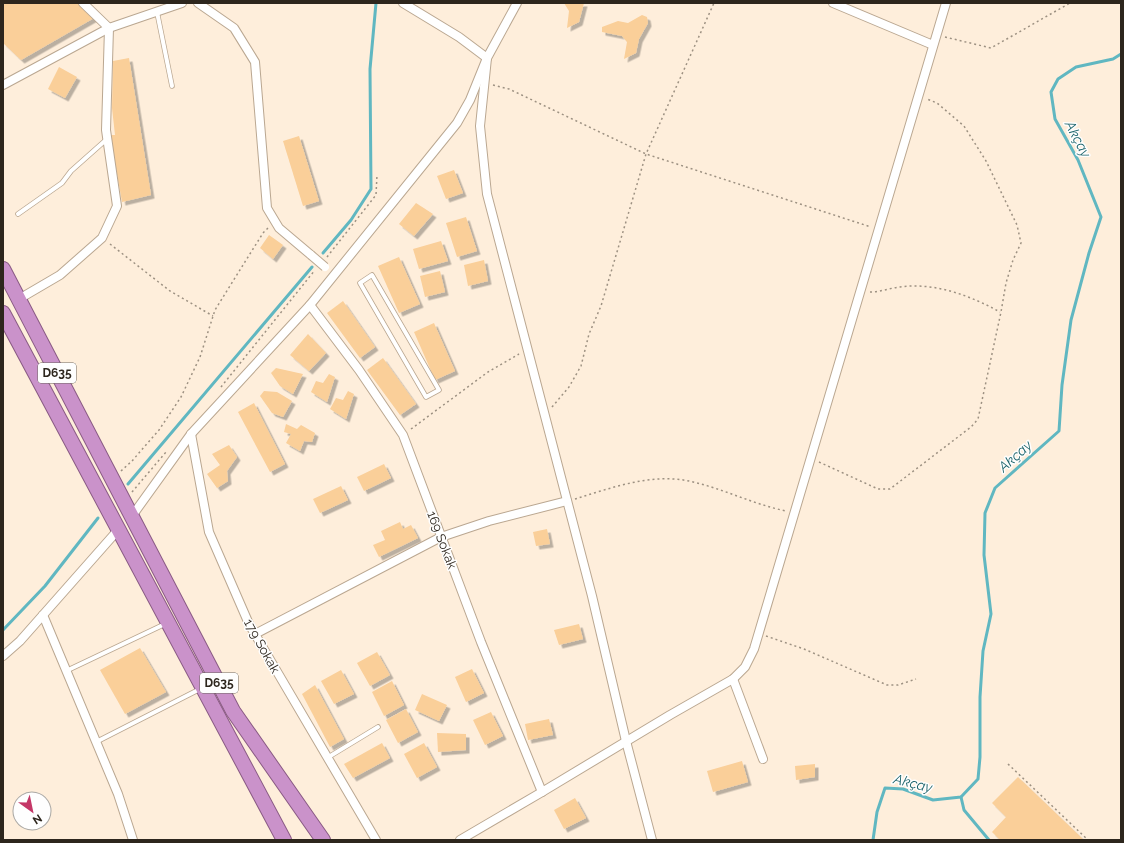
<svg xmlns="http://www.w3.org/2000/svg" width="1124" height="843" font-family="Raleway,sans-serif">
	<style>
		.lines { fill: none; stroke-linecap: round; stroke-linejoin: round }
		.stream { stroke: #60b7c1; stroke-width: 3 }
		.building { fill: #facf99; filter: url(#shadow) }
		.service-casing { stroke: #baa791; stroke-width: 5.5 }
		.minor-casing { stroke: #baa791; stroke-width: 10 }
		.trunk-casing { stroke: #8a5b84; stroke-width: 16 }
		.path { stroke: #9d9182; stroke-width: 1.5; stroke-dasharray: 2 3; stroke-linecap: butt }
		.service { stroke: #fff; stroke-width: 4 }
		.minor { stroke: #fff; stroke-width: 8 }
		.trunk { stroke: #ca92ca; stroke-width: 14 }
		.minor-bridge-casing { stroke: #baa791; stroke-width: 10; stroke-linecap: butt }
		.minor-bridge { stroke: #fff; stroke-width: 8 }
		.labels { text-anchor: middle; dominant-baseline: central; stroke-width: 3; stroke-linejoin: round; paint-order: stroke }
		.shield { fill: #fefefe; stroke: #6c6760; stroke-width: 1 }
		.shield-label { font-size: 12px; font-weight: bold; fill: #2d261d }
		.street-label { font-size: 13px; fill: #2d261d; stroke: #fefefe }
		.water-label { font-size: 14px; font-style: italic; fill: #1b636a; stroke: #fefefe }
	</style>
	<defs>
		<filter id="shadow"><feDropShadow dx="3.5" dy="3.5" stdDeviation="0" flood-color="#0004"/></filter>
	</defs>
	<rect width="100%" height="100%" fill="#feeedb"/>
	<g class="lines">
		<g class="stream">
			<polyline points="323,253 351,220 371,189 370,69 376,3"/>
			<polyline points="128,484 312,267"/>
			<polyline points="3,630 45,586 98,518"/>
			<polyline points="961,797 964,810 989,840"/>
			<polyline points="873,840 877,812 885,788 903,789 933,800 961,797 978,779 980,757 980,697 983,651 991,614 984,555 985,513 995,488 1059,431 1062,385 1071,320 1089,253 1101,217 1078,160 1055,119 1051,92 1058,79 1076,67 1113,59 1121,54"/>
		</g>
	</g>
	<g class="building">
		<polygon points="3,3 79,3 94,18 21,60 3,43"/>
		<polygon points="564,3 584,3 579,22 567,28 569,11"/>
		<polygon points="642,15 647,17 648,23 639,39 636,53 624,59 627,42 622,36 602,32 602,27 618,21 628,23"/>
		<polygon points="129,58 151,195 122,202 110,135 115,135 112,108 113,61"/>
		<polygon points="59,67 77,77 65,98 48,89"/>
		<polygon points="299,136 319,201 303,206 283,141"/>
		<polygon points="454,170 463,193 446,199 437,176"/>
		<polygon points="416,203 433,214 414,236 399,224"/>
		<polygon points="466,217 477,251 457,257 446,223"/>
		<polygon points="269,235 283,245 273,259 260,248"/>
		<polygon points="441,241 448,261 419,269 413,249"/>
		<polygon points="399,257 420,304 399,313 378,266"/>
		<polygon points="484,260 488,281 468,286 464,265"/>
		<polygon points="440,271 445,292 425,297 420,276"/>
		<polygon points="343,301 375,347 360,358 327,313"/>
		<polygon points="434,323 455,371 435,380 414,332"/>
		<polygon points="308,334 326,353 309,371 290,355"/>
		<polygon points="383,358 416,404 400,415 367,370"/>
		<polygon points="276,368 303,374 293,394 280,386 271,373"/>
		<polygon points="329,374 335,377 327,402 311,392 316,381 323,383"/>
		<polygon points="264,391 277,392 292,401 283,417 272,413 260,396"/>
		<polygon points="348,391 354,394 346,419 330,409 336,398 343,400"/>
		<polygon points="254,403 285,464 270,472 238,412"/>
		<polygon points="286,424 297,429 301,425 315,433 312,442 304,441 300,451 286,443 291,434 284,432"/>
		<polygon points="229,445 237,457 227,471 228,481 217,488 207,474 220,465 212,454"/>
		<polygon points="384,464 391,478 364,491 357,477"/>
		<polygon points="341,486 348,500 320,513 313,499"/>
		<polygon points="400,522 403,529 411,525 418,538 379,557 373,545 385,540 381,531"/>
		<polygon points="547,529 550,544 536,546 533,532"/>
		<polygon points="579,624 583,639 559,645 554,630"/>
		<polygon points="140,648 166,692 125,714 100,670"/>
		<polygon points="377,652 390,675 370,686 357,663"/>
		<polygon points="472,669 484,693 466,702 455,677"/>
		<polygon points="341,670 354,694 334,704 321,681"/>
		<polygon points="392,681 404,705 384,716 372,692"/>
		<polygon points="315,685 344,739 330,747 302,694"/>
		<polygon points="422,694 447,705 439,721 415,710"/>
		<polygon points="406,709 418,732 398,743 386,720"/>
		<polygon points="491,712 503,736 485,745 473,720"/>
		<polygon points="549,719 553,735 528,740 525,724"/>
		<polygon points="437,733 466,734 466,750 438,752"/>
		<polygon points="382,743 390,758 353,778 344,764"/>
		<polygon points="424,743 437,767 417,778 404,754"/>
		<polygon points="742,761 748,782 713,792 707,771"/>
		<polygon points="815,764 815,777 796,780 795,766"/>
		<polygon points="1018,777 1084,840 1000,840 992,832 1006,817 992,803"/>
		<polygon points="575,798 586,818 564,829 554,810"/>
	</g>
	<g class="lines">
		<g class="service-casing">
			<g id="service">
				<polyline points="157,12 172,86"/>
				<polyline points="18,214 62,183 71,171 107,139"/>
				<polygon points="372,275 439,390 426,397 360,283"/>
				<polyline points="66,671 165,624"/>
				<polyline points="96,742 200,689"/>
				<polyline points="327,758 378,727"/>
			</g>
		</g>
		<g class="minor-casing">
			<g id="minor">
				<polyline points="198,3 234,28 255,62 267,208 279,228 311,255"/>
				<polyline points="517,3 487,58 480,126 487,194 592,596 626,741 652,840"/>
				<polyline points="833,3 933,45"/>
				<polyline points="3,85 109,28 182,3"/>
				<polyline points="19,299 60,275 102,238 117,206 106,130 109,28 83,3"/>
				<polyline points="310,305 359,370 403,435 481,642 542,792"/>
				<polyline points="191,434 209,532 249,624 376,840"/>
				<polyline points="132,516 191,434 310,305 457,123 470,100 487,58 459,37 403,3"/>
				<polyline points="43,615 118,794 133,840"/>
				<polyline points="255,634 441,537 489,521 567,501"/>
				<polyline points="3,656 20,641 118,530"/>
				<polyline points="733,679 763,759"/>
				<polyline points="460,840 542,792 670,715 733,679 745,667 754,649 946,3"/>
			</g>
		</g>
		<g class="trunk-casing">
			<g id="trunk">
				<polyline points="3,269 233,711 323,840"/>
				<polyline points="3,313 284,840"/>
			</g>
		</g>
		<g class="path">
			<polyline points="945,37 991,48 1070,3"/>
			<polyline points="493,85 509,89 646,154 871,227"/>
			<polyline points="110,244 170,291 213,316"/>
			<polyline points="327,257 376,195 377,175"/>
			<path d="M870,292C880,292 890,288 900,287C935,282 971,296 1000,312"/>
			<polyline points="221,387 315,270"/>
			<polyline points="552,407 569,387 581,366 589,334 601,306 646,154 714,3"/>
			<polyline points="411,429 488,372 519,354"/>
			<polyline points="819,462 878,489 890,489 971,427 978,419 1001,312 1006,283 1013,260 1021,243 1017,225 986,161 964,126 937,103 927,99"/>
			<polyline points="121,471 132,461 159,430 181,397 200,357 215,310 263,233 269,227"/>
			<polyline points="132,492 166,452"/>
			<path d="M575,499C611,488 651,473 689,481C722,488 752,504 786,511"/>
			<polyline points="766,636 804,649 887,685 898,685 916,679"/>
			<polyline points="1008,764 1088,840"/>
		</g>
		<use href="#service" class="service"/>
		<use href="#minor" class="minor"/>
		<use href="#trunk" class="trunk"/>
		<g class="minor-bridge-casing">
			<polyline id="minor-bridge" points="311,255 325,267"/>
		</g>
		<use href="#minor-bridge" class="minor-bridge"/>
	</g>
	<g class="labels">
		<g class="shield">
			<rect x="38" y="363" width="38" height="20" rx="3"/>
			<rect x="200" y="673" width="38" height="20" rx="3"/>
		</g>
		<g class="shield-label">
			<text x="57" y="373">D635</text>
			<text x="219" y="683">D635</text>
		</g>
		<g class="street-label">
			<text transform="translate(442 540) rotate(69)">169 Sokak</text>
			<text transform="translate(262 646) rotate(61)">179 Sokak</text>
		</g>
		<g class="water-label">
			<text transform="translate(1078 139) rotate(62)">Akçay</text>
			<text transform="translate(1015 456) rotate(-42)">Akçay</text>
			<text transform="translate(913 783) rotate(14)">Akçay</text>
		</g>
	</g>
	<rect width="1124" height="843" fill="none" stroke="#2d261d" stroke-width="8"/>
	<g transform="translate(32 811) rotate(147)"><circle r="19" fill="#fefefe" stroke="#aaa8a4"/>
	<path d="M0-3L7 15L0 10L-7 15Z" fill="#c43767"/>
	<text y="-6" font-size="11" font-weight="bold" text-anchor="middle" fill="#2d261d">N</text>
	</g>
</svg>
